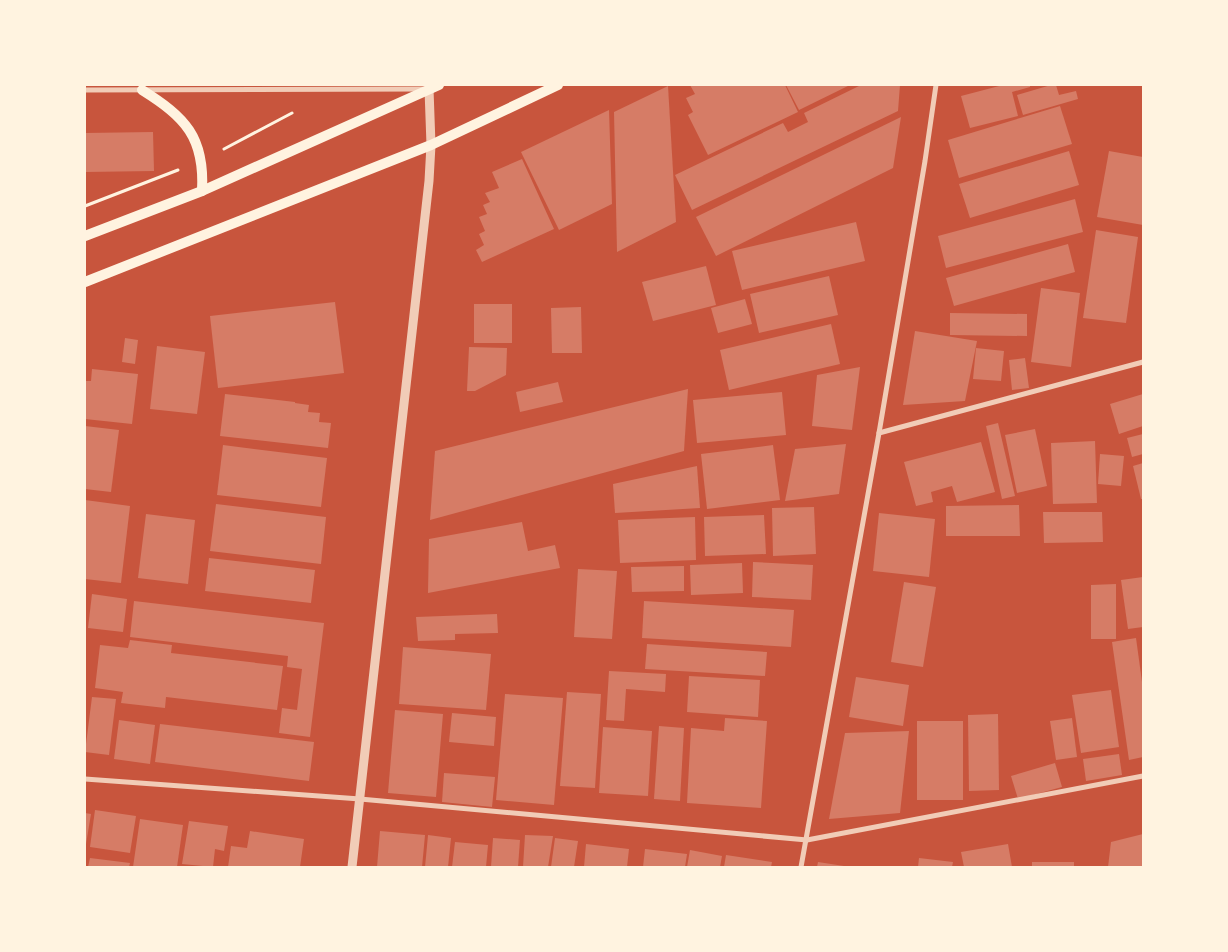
<svg xmlns="http://www.w3.org/2000/svg" width="1228" height="952" font-family="Roboto,sans-serif">
	<style>
		.building { fill: #d67c66 }
		.lines { fill: none; stroke-linecap: round; stroke-linejoin: round }
		.path { stroke: #fff3e0; stroke-width: 3 }
		.minor { stroke: #f1ccb7; stroke-width: 5 }
		.tertiary { stroke: #f1ccb7; stroke-width: 9 }
		.secondary { stroke: #fff3e0; stroke-width: 10 }
	</style>
	<rect width="100%" height="100%" fill="#c8553d"/>
	<g class="building">
		<polygon points="690,85 785,85 798,112 708,155 688,115 693,112 686,98 695,94"/>
		<polygon points="786,85 850,85 799,110"/>
		<polygon points="861,85 900,85 898,111 692,210 675,175 783,123 788,132 808,122 804,113"/>
		<polygon points="1003,85 1030,85 1030,87 1012,92 1018,116 970,128 961,96"/>
		<polygon points="1051,85 1056,85 1059,95 1076,91 1078,99 1023,115 1017,95"/>
		<polygon points="668,86 676,222 617,252 614,112"/>
		<polygon points="1060,106 1072,144 959,178 948,140"/>
		<polygon points="609,110 612,204 559,230 521,152"/>
		<polygon points="901,117 893,168 716,256 696,217"/>
		<polygon points="153,132 154,171 85,172 85,133"/>
		<polygon points="1069,151 1079,185 970,218 959,184"/>
		<polygon points="1109,151 1143,157 1143,225 1097,217"/>
		<polygon points="522,159 554,229 482,262 476,250 484,245 479,234 485,231 479,217 487,214 483,205 490,202 485,193 499,188 492,172"/>
		<polygon points="1075,199 1083,232 946,268 938,236"/>
		<polygon points="856,222 865,261 742,290 732,251"/>
		<polygon points="1096,230 1138,237 1126,323 1083,318"/>
		<polygon points="1068,244 1075,272 954,306 946,278"/>
		<polygon points="706,266 716,305 653,321 642,282"/>
		<polygon points="829,276 838,315 759,333 750,294"/>
		<polygon points="1041,288 1080,293 1071,367 1031,362"/>
		<polygon points="745,299 752,324 718,333 711,308"/>
		<polygon points="335,302 344,373 218,388 210,316"/>
		<rect x="474" y="304" width="38" height="39"/>
		<polygon points="581,307 582,353 552,353 551,308"/>
		<polygon points="950,313 1027,314 1027,336 950,335"/>
		<polygon points="831,324 840,364 729,390 720,350"/>
		<polygon points="915,331 977,341 965,401 903,405"/>
		<polygon points="125,338 138,340 135,364 122,362"/>
		<polygon points="157,346 205,352 197,414 150,409"/>
		<polygon points="469,347 507,348 506,375 475,391 467,391"/>
		<polygon points="976,348 1004,351 1001,381 973,379"/>
		<polygon points="1025,358 1029,388 1012,390 1009,360"/>
		<polygon points="860,367 852,430 812,426 817,375"/>
		<polygon points="92,369 138,374 132,424 85,419 85,381 91,381"/>
		<polygon points="558,382 563,402 520,412 516,392"/>
		<polygon points="688,389 684,451 430,520 435,451"/>
		<polygon points="782,392 786,435 697,443 693,400"/>
		<polygon points="225,394 295,402 295,403 309,405 308,412 320,413 319,422 331,423 328,448 220,436"/>
		<polygon points="1143,394 1143,426 1119,434 1110,404"/>
		<polygon points="998,423 1015,496 1002,499 986,426"/>
		<polygon points="85,426 119,430 111,492 85,489"/>
		<polygon points="1035,429 1047,486 1017,493 1005,435"/>
		<polygon points="1143,434 1143,454 1132,457 1127,438"/>
		<polygon points="1095,441 1097,503 1053,504 1051,443"/>
		<polygon points="981,442 995,492 957,502 952,486 931,492 933,502 916,506 904,462"/>
		<polygon points="846,444 839,494 785,501 795,449"/>
		<polygon points="223,445 327,458 321,507 217,495"/>
		<polygon points="773,445 780,500 707,509 701,454"/>
		<polygon points="1100,454 1124,456 1121,486 1098,484"/>
		<polygon points="1143,463 1143,499 1141,499 1133,466"/>
		<polygon points="697,466 700,508 615,513 613,484"/>
		<polygon points="85,500 130,506 121,583 85,579"/>
		<polygon points="216,504 326,517 321,564 210,551"/>
		<polygon points="1019,505 1020,536 946,536 946,506"/>
		<polygon points="814,507 816,554 773,556 772,508"/>
		<polygon points="1043,512 1102,512 1103,542 1044,543"/>
		<polygon points="879,513 935,519 929,577 873,571"/>
		<polygon points="146,514 195,520 188,584 138,578"/>
		<polygon points="764,515 766,554 705,556 704,517"/>
		<polygon points="695,517 696,560 620,563 618,520"/>
		<polygon points="522,522 528,551 555,545 560,568 428,593 429,539"/>
		<polygon points="209,558 315,570 311,603 205,591"/>
		<polygon points="753,562 813,565 811,600 752,597"/>
		<polygon points="742,563 743,593 691,595 690,565"/>
		<polygon points="684,566 684,591 632,592 631,567"/>
		<polygon points="578,569 617,571 612,639 574,637"/>
		<polygon points="1143,577 1143,627 1128,629 1121,580"/>
		<polygon points="904,582 936,587 923,667 891,662"/>
		<polygon points="1116,584 1116,639 1091,639 1091,585"/>
		<polygon points="92,594 127,599 123,632 88,628"/>
		<polygon points="134,601 324,623 310,737 279,733 282,708 297,710 302,669 287,667 288,656 130,637"/>
		<polygon points="644,601 794,610 791,647 642,638"/>
		<polygon points="497,614 498,633 455,634 455,640 418,641 416,617"/>
		<polygon points="1136,638 1143,689 1143,757 1129,760 1112,642"/>
		<polygon points="130,640 172,645 171,653 283,666 277,710 166,697 165,708 121,703 123,692 95,688 100,645 128,648"/>
		<polygon points="647,644 767,652 765,676 645,669"/>
		<polygon points="403,647 491,654 486,710 399,704"/>
		<polygon points="609,671 666,674 665,692 626,689 624,721 606,720"/>
		<polygon points="689,676 760,680 758,717 687,712"/>
		<polygon points="856,677 909,685 903,726 849,717"/>
		<polygon points="1111,690 1119,747 1081,753 1072,695"/>
		<polygon points="567,692 601,694 595,788 560,786"/>
		<polygon points="505,694 563,698 554,805 496,800"/>
		<polygon points="92,697 116,699 109,755 85,752"/>
		<polygon points="395,710 443,714 436,797 388,793"/>
		<polygon points="452,713 496,717 494,746 449,742"/>
		<polygon points="998,714 999,790 969,791 968,715"/>
		<polygon points="725,718 767,721 761,808 687,803 691,728 724,731"/>
		<polygon points="1072,718 1077,757 1056,760 1050,721"/>
		<polygon points="119,720 155,725 150,764 114,759"/>
		<rect x="917" y="721" width="46" height="79"/>
		<polygon points="160,724 314,742 309,781 155,762"/>
		<polygon points="659,726 684,728 680,801 654,799"/>
		<polygon points="603,727 652,731 648,796 599,793"/>
		<polygon points="909,731 900,813 829,819 845,733"/>
		<polygon points="1119,754 1122,775 1086,781 1083,759"/>
		<polygon points="1055,763 1062,787 1018,799 1011,776"/>
		<polygon points="444,773 495,777 492,807 442,802"/>
		<polygon points="95,810 136,816 130,853 90,847"/>
		<polygon points="85,813 91,814 86,844 85,844"/>
		<polygon points="140,819 183,825 177,867 133,867"/>
		<polygon points="189,821 228,826 224,851 215,849 213,867 182,864"/>
		<polygon points="250,831 304,839 300,867 228,867 231,846 247,848"/>
		<polygon points="380,831 425,835 422,867 377,867"/>
		<polygon points="1143,834 1143,867 1108,867 1111,842"/>
		<polygon points="428,835 451,838 448,867 425,867"/>
		<polygon points="525,835 553,836 548,867 523,867"/>
		<polygon points="493,838 520,840 518,867 491,867"/>
		<polygon points="555,838 578,841 574,867 551,867"/>
		<polygon points="455,842 488,845 486,867 452,867"/>
		<polygon points="586,844 629,849 627,867 584,867"/>
		<polygon points="1008,844 1012,867 964,867 961,852"/>
		<polygon points="645,849 687,854 685,867 643,867"/>
		<polygon points="690,850 722,856 720,867 687,867"/>
		<polygon points="726,855 772,862 771,867 724,867"/>
		<polygon points="90,858 130,863 129,867 88,867"/>
		<polygon points="919,858 953,862 952,867 918,867"/>
		<polygon points="818,862 844,866 844,867 817,867"/>
		<rect x="1032" y="862" width="42" height="5"/>
	</g>
	<g class="lines">
		<g class="path">
			<polyline points="224,149 292,113"/>
			<polyline points="85,206 178,170"/>
		</g>
		<g class="minor">
			<polyline points="85,90 423,89"/>
			<polyline points="879,433 1143,362"/>
			<polyline points="85,779 360,799 807,840 1143,776"/>
			<polyline points="801,867 879,433 925,161 936,85"/>
		</g>
		<polyline class="tertiary" points="352,867 429,181 431,145 429,89"/>
		<g class="secondary">
			<path d="M142,90C185,117 205,137 202,191"/>
			<polyline points="85,236 202,191 439,85"/>
			<polyline points="85,282 431,145 558,85"/>
		</g>
	</g>
	<rect width="1228" height="952" fill="none" stroke="#fff3e0" stroke-width="172"/>
</svg>
